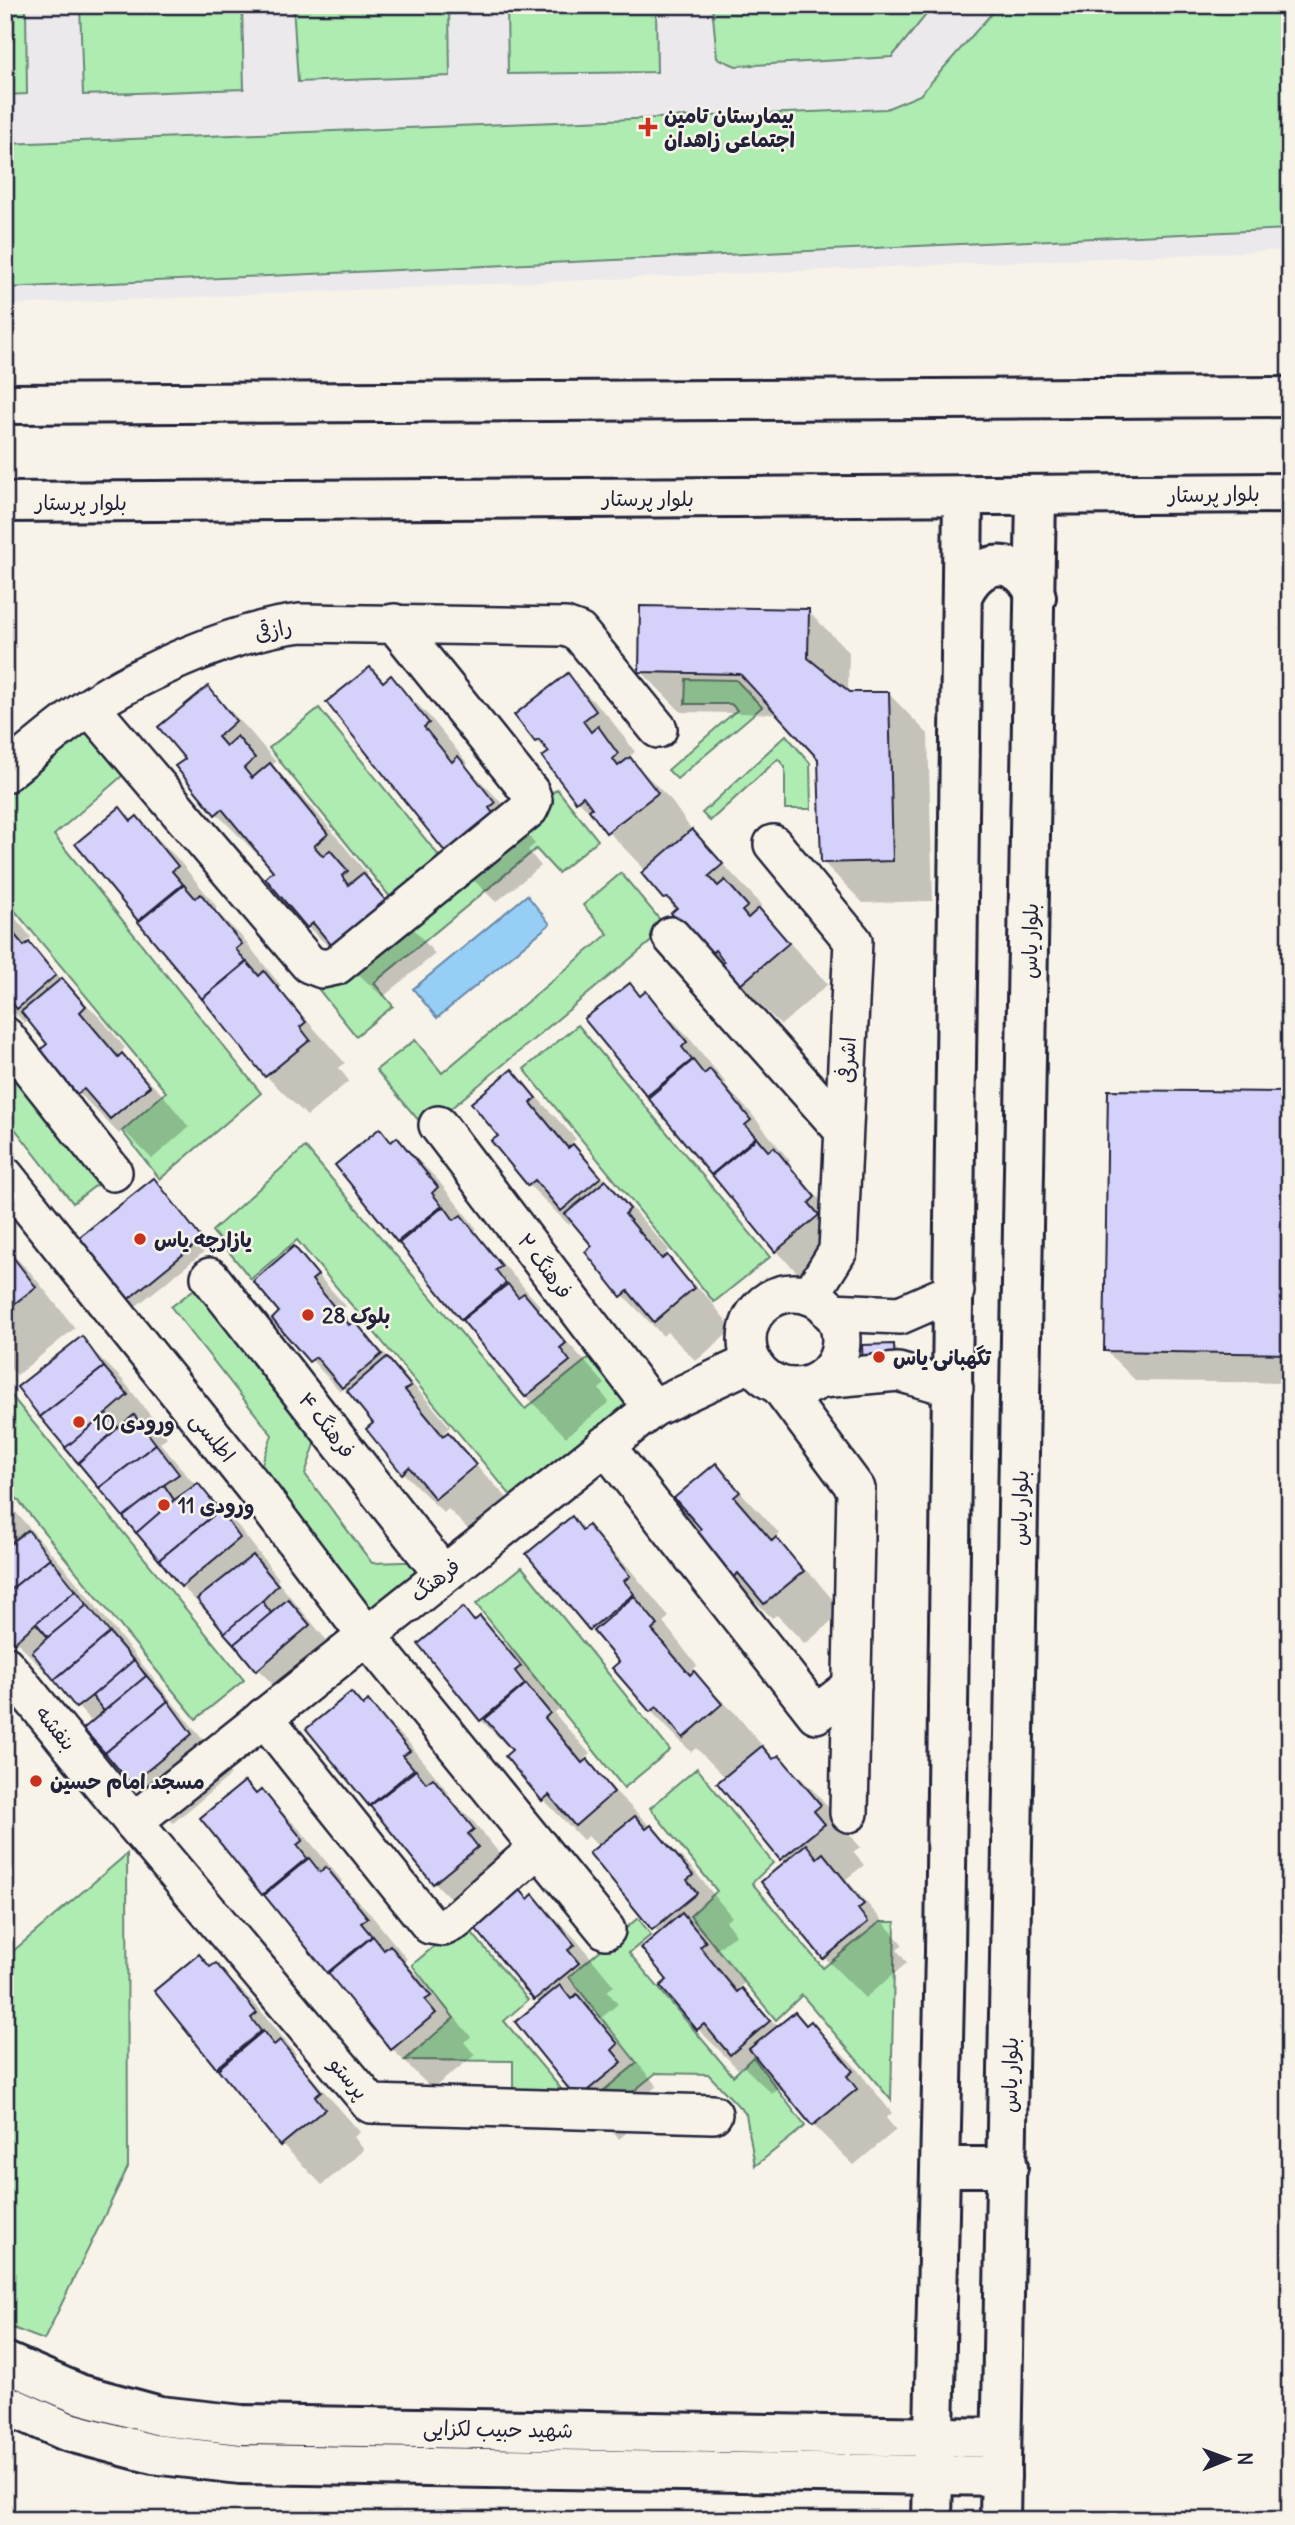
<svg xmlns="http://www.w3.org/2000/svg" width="1295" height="2525" font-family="Delius,'Playpen Sans Arabic',sans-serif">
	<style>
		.built { fill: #ece9ed }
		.green { fill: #aeecb2; stroke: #688776; stroke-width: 2 }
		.water { fill: #96cef5; stroke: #6889ab; stroke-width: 2 }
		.shadow { fill: #0003; fill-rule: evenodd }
		.building { fill: #d4d1fa; stroke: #22223b; stroke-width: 2 }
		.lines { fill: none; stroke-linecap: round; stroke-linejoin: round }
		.street-casing { stroke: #22223b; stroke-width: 42 }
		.secondary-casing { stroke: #22223b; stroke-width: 44 }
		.street { stroke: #f7f3e8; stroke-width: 37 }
		.secondary { stroke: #f7f3e8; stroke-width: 38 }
		.poi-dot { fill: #c8321e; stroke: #f7f3e8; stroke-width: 2.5 }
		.labels { text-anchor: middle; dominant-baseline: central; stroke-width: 5; stroke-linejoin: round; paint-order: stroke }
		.poi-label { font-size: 21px; font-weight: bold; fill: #22223b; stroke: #f7f3e8; text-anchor: start }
		.street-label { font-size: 21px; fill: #22223b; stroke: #f7f3e8 }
	</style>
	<rect width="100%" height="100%" fill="#f7f3e8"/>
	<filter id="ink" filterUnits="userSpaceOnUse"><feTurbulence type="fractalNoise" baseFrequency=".0143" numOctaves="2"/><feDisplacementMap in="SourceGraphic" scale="14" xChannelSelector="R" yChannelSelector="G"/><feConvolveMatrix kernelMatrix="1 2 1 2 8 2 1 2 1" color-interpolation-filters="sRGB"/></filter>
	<g filter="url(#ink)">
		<polygon class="built" points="5,5 1290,5 1290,250 5,305"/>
		<g class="green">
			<polygon points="5,5 26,5 27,94 5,95"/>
			<polygon points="80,5 242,5 244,89 83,95"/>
			<polygon points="293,5 449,5 450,76 298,82"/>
			<polygon points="507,5 656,5 657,72 508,74"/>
			<polygon points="712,5 934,5 892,57 736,66 717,58"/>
			<polygon points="999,5 1290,5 1290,229 5,288 5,144 886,109 920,95"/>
			<polygon points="686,679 736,680 762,707 677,779 668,770 737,710 731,704 685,704"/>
			<polygon points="90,707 137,763 54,835 261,1093 160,1179 122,1131 166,1092 5,899 5,773"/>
			<polygon points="319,708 444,862 395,903 269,748"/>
			<polygon points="786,735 810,763 811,809 785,809 785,767 778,759 710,821 702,813"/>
			<polygon points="557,789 598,840 558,873 536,849 374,983 393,1006 356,1036 315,985"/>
			<polygon points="621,873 667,928 426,1129 376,1070 415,1040 442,1073 608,934 583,905"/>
			<polygon points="578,1025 770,1257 714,1302 524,1069"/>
			<polygon points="5,1045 113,1172 73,1203 5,1116"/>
			<polygon points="305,1147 525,1409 605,1345 653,1408 523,1510 297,1240 251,1279 212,1231"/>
			<polygon points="210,1277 323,1420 305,1474 372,1563 432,1561 366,1635 254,1487 272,1435 171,1307"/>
			<polygon points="5,1388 244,1680 196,1719 5,1484"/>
			<polygon points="522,1567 670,1750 624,1788 476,1604"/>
			<polygon points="697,1768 773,1863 752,1883 823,1968 880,1922 895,1922 891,2100 802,1995 776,2020 690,1916 717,1891 650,1808"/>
			<polygon points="127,1854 128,2167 44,2340 5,2325 5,1958"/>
			<polygon points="638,1918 651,1935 629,1953 733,2076 753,2057 805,2126 755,2166 746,2114 708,2074 656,2073 619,2103 587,2104 637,2063 569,1977"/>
			<polygon points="463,1922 528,2000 504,2021 573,2103 513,2101 513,2061 405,2060 454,2018 412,1965"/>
		</g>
		<polygon class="water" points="527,895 550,924 437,1018 413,989"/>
		<g class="shadow">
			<polygon points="808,611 849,652 848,693 888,693 928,734 933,901 863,903 823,862 820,758 779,714 681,712 641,671"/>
			<polygon points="370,669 384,683 391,678 431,718 468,764 466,766 498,799 535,844 528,850 541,866 496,902 455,862"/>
			<path d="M568,676L608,716L635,752L628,757L670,799L695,835L762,905L758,909L828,984L781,1025L709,955L646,871L578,800L549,754L536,741ZM656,792L658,794L614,829L611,827Z"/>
			<polygon points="208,688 248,729 276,762 271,766 311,806 368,875 365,877 403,916 435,954 383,997 308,927 275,871 260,852 257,854 217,814 187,759"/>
			<polygon points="120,810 132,822 137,818 177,858 217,907 215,910 241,936 281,986 278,988 345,1063 339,1068 349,1081 307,1116 266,1076 77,844"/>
			<polygon points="5,906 31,937 26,942 28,945 102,1020 125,1048 119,1053 163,1095 189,1127 152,1159 123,1130 119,1134 79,1093 43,1050 50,1044 29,1019 25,1023 5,1003"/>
			<polygon points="630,985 642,997 646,994 686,1034 726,1083 724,1085 750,1112 790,1161 788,1163 854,1239 848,1244 859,1256 816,1291 776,1251 586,1020"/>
			<polygon points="512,1071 576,1139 570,1144 613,1187 669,1250 664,1255 666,1258 707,1297 733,1329 696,1361 667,1332 663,1336 623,1295 594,1246 573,1221 569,1225 529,1185 500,1136"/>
			<polygon points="1290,1094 1290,1383 1136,1381 1106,1351"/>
			<polygon points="397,1139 437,1179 477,1229 474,1231 541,1307 538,1309 605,1384 599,1389 609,1402 566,1437 526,1396 337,1165"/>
			<polygon points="161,1188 209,1248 135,1307 127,1299"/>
			<polygon points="5,1247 31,1273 75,1328 17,1375 5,1363"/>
			<polygon points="294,1249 346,1306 341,1310 352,1325 354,1323 384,1353 427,1400 450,1427 444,1432 447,1435 515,1506 477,1538 448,1509 444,1513 403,1473 368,1430 375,1423 354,1397 344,1388 340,1391 274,1319 281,1312"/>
			<polygon points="81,1339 122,1379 167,1437 160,1443 196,1486 238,1526 279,1579 277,1581 349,1667 297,1711 182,1586 19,1387"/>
			<polygon points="893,1346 901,1354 902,1376 873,1377"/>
			<polygon points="715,1465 779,1533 773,1538 775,1541 816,1580 843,1612 805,1644 777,1615 772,1618 732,1578 704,1529"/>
			<polygon points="5,1500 69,1573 231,1775 173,1823 132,1783 93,1723 5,1629"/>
			<polygon points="572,1519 584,1531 588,1528 629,1568 669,1617 663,1622 697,1666 691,1671 693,1674 735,1713 774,1760 779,1757 820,1797 860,1847 853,1852 864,1865 846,1879 903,1945 897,1950 907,1963 865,1998 825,1958 786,1863 720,1783 726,1778 696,1748 691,1752 651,1711 622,1662 590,1629"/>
			<polygon points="462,1609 475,1622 480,1618 520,1658 560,1708 554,1713 590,1754 584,1759 586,1762 692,1868 732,1917 726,1921 736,1934 716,1950 745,1983 739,1988 741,1992 779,2027 807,2026 811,2023 852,2063 892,2113 886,2118 896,2130 854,2165 813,2125 781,2086 772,2094 743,2066 738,2069 698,2029 670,1980 659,1934 599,1847 588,1836 583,1840 543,1799 513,1752 481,1720 420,1644"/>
			<polygon points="368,1703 409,1743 449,1793 446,1794 473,1821 513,1870 507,1875 529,1901 533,1897 574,1937 614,1986 607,1991 618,2004 600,2019 657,2086 651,2091 661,2103 619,2139 579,2098 540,2004 474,1922 435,1883 309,1729"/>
			<polygon points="262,1792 302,1832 342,1881 340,1883 367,1910 407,1959 404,1961 430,1987 471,2037 464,2042 475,2055 432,2089 392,2049 263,1894 257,1795"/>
			<polygon points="216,1965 256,2005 296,2054 294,2057 360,2132 354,2137 364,2150 322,2185 282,2144 156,1991"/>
		</g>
		<g class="building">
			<polygon points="640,606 809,609 808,658 850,692 889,692 893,861 821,863 818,759 740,674 639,672"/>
			<polygon points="370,667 383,682 391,675 429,723 424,727 452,762 458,756 495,803 489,808 502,825 454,863 326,702"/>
			<polygon points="568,673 596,711 583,721 591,732 598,726 618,754 613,759 618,766 630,757 658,793 606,833 589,810 592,808 583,796 576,802 542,757 549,752 539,740 535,742 514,715"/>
			<polygon points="208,686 236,721 218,737 226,746 237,736 255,758 244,768 252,778 270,763 328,834 314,846 323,856 330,850 348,871 342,876 348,885 363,873 396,913 342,958 313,923 307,928 265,878 273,871 222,809 215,815 175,766 185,759 158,727"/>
			<polygon points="120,807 131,821 137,816 178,866 172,871 183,884 138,921 75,844"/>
			<polygon points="692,829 723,864 709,876 718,886 725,880 748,906 742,911 748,918 759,908 789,943 739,986 721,964 724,962 715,950 708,956 671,913 677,908 668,898 663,899 641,873"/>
			<polygon points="184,885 195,898 201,894 242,944 236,949 246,962 202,999 138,922"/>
			<polygon points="5,923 24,946 29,942 56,975 17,1009 5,995"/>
			<polygon points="247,962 259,976 264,971 306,1022 300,1027 310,1040 265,1077 202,999"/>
			<polygon points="62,978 86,1006 80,1012 118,1057 122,1053 150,1086 110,1119 84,1089 77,1094 40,1050 47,1044 21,1012"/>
			<polygon points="630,983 640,996 646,991 687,1042 682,1047 692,1060 647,1096 584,1019"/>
			<polygon points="693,1060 704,1074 710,1069 751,1120 745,1125 756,1137 711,1175 648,1098"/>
			<polygon points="512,1069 536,1098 531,1103 568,1148 573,1144 601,1177 561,1211 535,1180 528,1186 491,1141 498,1136 471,1103"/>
			<polygon points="1108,1090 1290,1092 1290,1354 1104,1351"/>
			<polygon points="380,1128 391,1142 397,1137 438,1187 432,1193 442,1206 397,1242 335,1165"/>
			<polygon points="757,1138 768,1151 774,1147 815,1197 809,1203 819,1215 775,1252 712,1175"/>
			<polygon points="154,1178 202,1239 126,1301 77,1239"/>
			<polygon points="606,1180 630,1209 625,1214 662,1259 667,1255 694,1288 654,1322 628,1291 621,1297 585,1252 592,1246 565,1214"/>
			<polygon points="444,1206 454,1220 461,1215 502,1266 496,1270 506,1283 461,1320 399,1243"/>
			<polygon points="294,1246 318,1275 312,1280 349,1325 355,1321 382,1354 342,1388 316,1357 309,1362 272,1319 279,1312 253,1281"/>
			<polygon points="5,1247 13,1257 5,1263"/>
			<polygon points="13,1257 36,1287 5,1311 5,1263"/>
			<polygon points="508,1284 518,1297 524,1293 566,1343 560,1348 570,1361 525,1397 462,1320"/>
			<polygon points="82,1336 104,1367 40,1417 17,1387"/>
			<polygon points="894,1344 895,1369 863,1370 862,1345"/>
			<polygon points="387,1357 411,1386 405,1390 443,1436 448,1432 476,1465 435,1499 409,1467 402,1474 366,1429 373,1423 347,1391"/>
			<polygon points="104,1367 128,1395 106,1414 118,1428 134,1415 156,1444 99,1488 40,1417"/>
			<polygon points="106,1414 118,1428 78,1463 65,1448"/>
			<polygon points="156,1444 179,1474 164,1485 174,1500 198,1483 220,1510 159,1560 99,1488"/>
			<polygon points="716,1463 740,1492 734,1497 772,1541 776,1537 804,1571 764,1604 738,1573 731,1579 694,1535 701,1529 674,1498"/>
			<polygon points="164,1485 174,1500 136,1533 123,1517"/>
			<polygon points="5,1506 14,1517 5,1524"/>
			<polygon points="220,1510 240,1538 181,1587 159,1560"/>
			<polygon points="572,1516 582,1530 588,1525 630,1576 624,1581 634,1594 589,1630 526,1554"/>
			<polygon points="28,1530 50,1558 5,1594 5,1548"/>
			<polygon points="253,1555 278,1585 262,1601 271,1613 288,1599 310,1625 256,1671 197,1599"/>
			<polygon points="50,1558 110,1633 54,1680 32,1652 48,1637 36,1623 14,1643 5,1632 5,1594"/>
			<polygon points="76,1590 87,1605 48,1637 36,1623"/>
			<polygon points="634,1596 658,1625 652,1630 690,1675 694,1671 722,1704 683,1738 657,1707 650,1712 612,1668 619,1662 593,1631"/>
			<polygon points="262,1601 271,1613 234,1644 224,1633"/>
			<polygon points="463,1607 474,1621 480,1616 521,1666 515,1671 525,1684 480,1721 418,1644"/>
			<polygon points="110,1633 168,1701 105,1753 83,1729 104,1711 92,1696 76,1708 54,1680"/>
			<polygon points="134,1660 146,1676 104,1711 92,1696"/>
			<polygon points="526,1684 550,1713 545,1718 582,1763 587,1759 614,1792 575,1826 549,1795 542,1801 505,1756 512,1750 485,1719"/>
			<polygon points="351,1692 363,1706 368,1700 410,1751 403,1756 414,1769 369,1806 306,1729"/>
			<polygon points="168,1701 192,1734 131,1784 105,1753"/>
			<polygon points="762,1746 773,1759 779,1755 821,1805 814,1811 825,1824 780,1860 717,1783"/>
			<polygon points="416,1770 426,1783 433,1778 474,1829 468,1834 478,1847 433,1884 370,1806"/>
			<polygon points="245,1781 256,1794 262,1789 303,1840 297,1845 307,1858 262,1895 200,1818"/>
			<polygon points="635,1816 646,1829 651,1825 693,1875 687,1880 697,1893 652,1930 589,1853"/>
			<polygon points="806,1844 817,1858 823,1853 864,1904 858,1909 868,1922 823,1959 761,1882"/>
			<polygon points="309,1858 320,1872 326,1867 368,1918 361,1923 372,1936 327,1973 264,1895"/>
			<polygon points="516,1885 528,1899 533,1894 575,1945 568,1950 579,1963 534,2000 471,1923"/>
			<polygon points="682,1913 706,1942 700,1947 737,1992 742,1988 770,2021 730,2055 704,2024 697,2030 660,1986 667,1980 641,1948"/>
			<polygon points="373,1936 384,1950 390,1945 431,1996 425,2000 436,2013 391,2050 328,1973"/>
			<polygon points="199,1954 210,1967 216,1963 257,2013 251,2018 261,2031 216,2068 154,1991"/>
			<polygon points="560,1985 571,1999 577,1994 618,2044 612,2050 622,2062 577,2099 515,2022"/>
			<polygon points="795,2012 806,2025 811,2021 853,2071 847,2076 857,2089 812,2126 749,2049"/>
			<polygon points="263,2031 274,2045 280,2040 321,2091 315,2096 325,2109 280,2146 218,2069"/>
		</g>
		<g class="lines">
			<g class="street-casing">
				<g id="street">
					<polyline points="90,707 309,964 322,969 336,966 529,809 533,800 530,792 394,623"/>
					<path d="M5,773C33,751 60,726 89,707C144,671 237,630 301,623L565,627L579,632L658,729"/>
					<polyline points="773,844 853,941 838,1251 810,1296"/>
					<polyline points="671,936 843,1130"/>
					<polyline points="5,1036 113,1172"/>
					<polyline points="438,1125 653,1408"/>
					<polyline points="5,1176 254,1487 366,1635 606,1930"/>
					<polyline points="210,1277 443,1574"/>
					<circle cx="794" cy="1340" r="47"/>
					<polyline points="830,1312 900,1315 955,1291"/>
					<polyline points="822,1379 898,1372 954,1388"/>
					<polyline points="778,1384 856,1489 849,1813"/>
					<polyline points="605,1445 816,1714 852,1686"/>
					<polyline points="5,1665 133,1822 371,2104 713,2114"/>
					<polyline points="264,1717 430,1925 443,1927 455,1921 539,1847"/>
					<polyline points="133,1822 653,1408 752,1362"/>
				</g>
			</g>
			<g class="secondary-casing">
				<g id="secondary">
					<polyline points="5,404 1290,397"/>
					<polyline points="5,502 1290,493"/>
					<path d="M964,592C983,554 1022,558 1036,597"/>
					<polyline points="942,2167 1008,2167"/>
					<polyline points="5,2362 79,2394 160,2416 242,2425 1001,2438"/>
					<polyline points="5,2404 66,2431 153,2454 240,2464 1001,2476"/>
					<polyline points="932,2520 945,1952 963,496"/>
					<polyline points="1000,2520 1036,496"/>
				</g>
			</g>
			<use href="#street" class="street"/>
			<use href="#secondary" class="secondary"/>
		</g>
	</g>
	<g class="poi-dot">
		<path d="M644.5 116.5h7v7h7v7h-7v7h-7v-7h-7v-7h7z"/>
		<circle cx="140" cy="1239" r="7"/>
		<circle cx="308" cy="1315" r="7"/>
		<circle cx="879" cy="1357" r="7"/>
		<circle cx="79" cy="1422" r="7"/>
		<circle cx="164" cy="1505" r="7"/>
		<circle cx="36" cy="1781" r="7"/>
	</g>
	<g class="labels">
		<g class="poi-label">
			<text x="664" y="115">بیمارستان تامین<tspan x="664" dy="24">اجتماعی زاهدان</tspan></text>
			<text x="154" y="1239">یازارچه یاس</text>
			<text x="322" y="1315">بلوک 28</text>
			<text x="893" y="1357">تگهبانی یاس</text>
			<text x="93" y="1422">ورودی 10</text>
			<text x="178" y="1505">ورودی 11</text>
			<text x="50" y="1781">مسجد امام حسین</text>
		</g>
		<g class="street-label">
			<text transform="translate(1214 494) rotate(-1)">بلوار پرستار</text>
			<text x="648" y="498">بلوار پرستار</text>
			<text x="81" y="502">بلوار پرستار</text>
			<text transform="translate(273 630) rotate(-13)">رازقی</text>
			<text transform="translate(1030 941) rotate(-89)">بلوار یاس</text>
			<text transform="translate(847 1060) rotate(-87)">اشرفی</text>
			<text transform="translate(545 1266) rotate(53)">فرهنگ ۲</text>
			<text transform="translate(327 1425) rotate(52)">فرهنگ ۴</text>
			<text transform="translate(213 1437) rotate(51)">اطلسی</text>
			<text transform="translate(1020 1508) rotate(-89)">بلوار یاس</text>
			<text transform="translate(435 1580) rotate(-38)">فرهنگ</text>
			<text transform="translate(56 1728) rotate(51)">بنفشه</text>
			<text transform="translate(1010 2075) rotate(-89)">بلوار یاس</text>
			<text transform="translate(349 2078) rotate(50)">پرستو</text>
			<text transform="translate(498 2429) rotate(1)">شهید حبیب لکزایی</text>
		</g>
	</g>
	<rect width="1295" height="2525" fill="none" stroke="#f7f3e8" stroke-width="28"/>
	<rect x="14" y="14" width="1267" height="2497" fill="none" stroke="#22223b" stroke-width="2.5" filter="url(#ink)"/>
	<g transform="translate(1228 2459) rotate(89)" stroke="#f7f3e8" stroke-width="5" paint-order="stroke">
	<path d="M0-5L12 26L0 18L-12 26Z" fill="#22223b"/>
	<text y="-10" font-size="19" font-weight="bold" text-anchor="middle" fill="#22223b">N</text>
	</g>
</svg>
